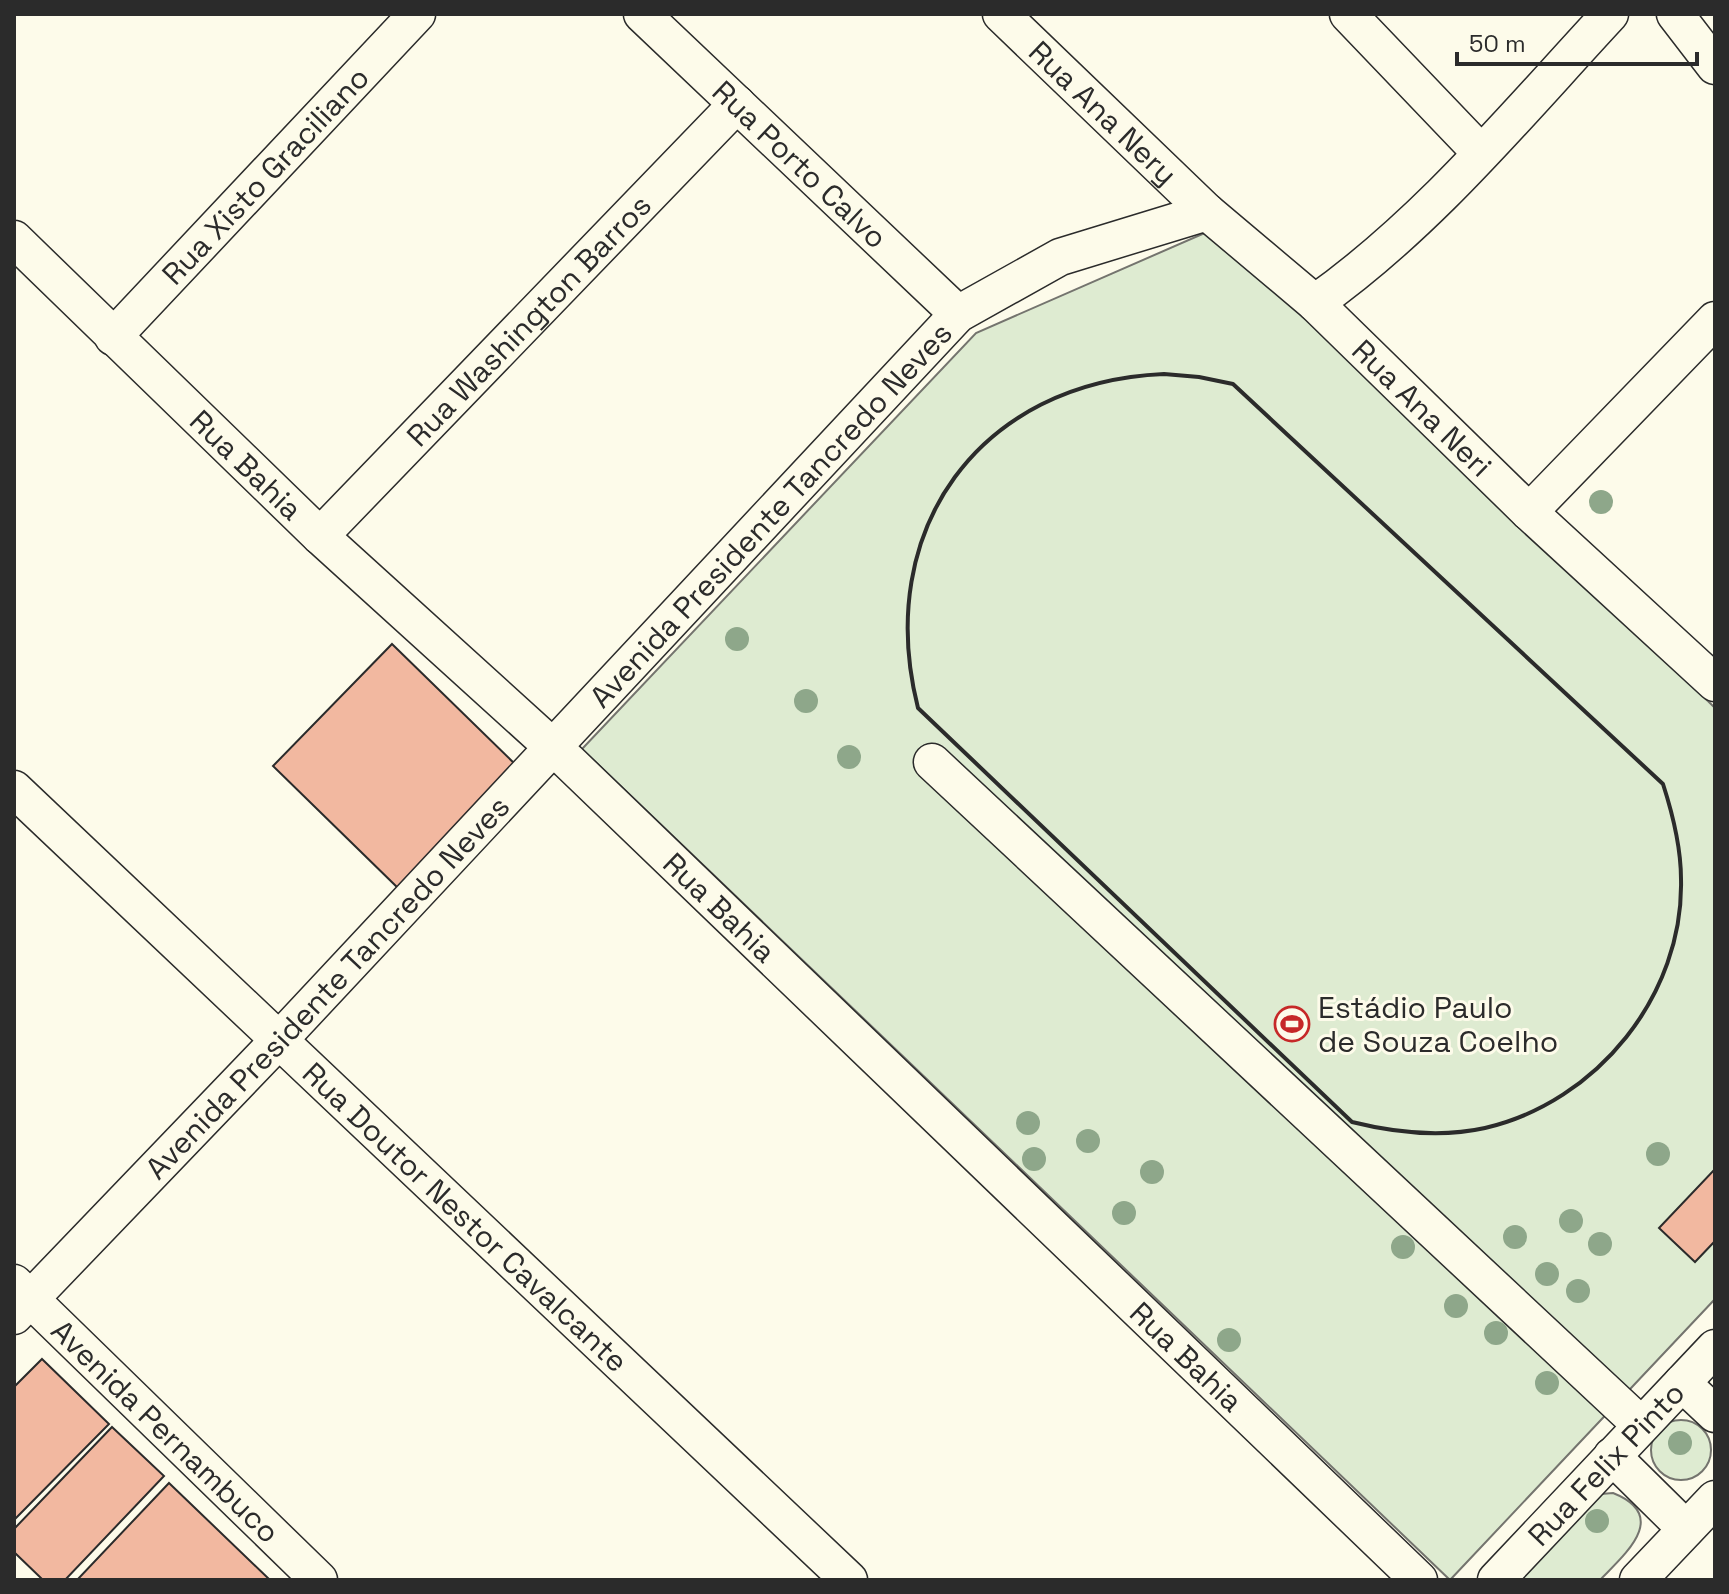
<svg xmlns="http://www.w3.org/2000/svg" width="1729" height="1594" font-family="'Space Grotesk',sans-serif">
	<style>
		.green { fill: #deebd1; stroke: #74746e; stroke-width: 2 }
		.building { fill: #f2b8a0; stroke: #2b2b2b; stroke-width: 2 }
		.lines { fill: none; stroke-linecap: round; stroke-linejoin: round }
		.minor-casing { stroke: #2b2b2b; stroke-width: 39 }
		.minor { stroke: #fdfbea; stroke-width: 36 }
		.wall { stroke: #2b2b2b; stroke-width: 4 }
		.tree { fill: #8ea78a }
		.labels { text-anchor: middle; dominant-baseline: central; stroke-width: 6; stroke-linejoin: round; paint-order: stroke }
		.street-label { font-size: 30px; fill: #2b2b2b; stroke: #fdfbea }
		.poi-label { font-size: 30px; fill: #2b2b2b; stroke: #fdfbea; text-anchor: start }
	</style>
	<rect width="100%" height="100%" fill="#fdfbea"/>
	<g class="green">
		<polygon points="1223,225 1715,708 1715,1299 1450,1580 582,749 976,333"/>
		<circle cx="1681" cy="1450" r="30"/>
		<path d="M1613,1493C1671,1516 1624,1555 1600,1580H1513L1601,1494Z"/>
	</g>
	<g class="building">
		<polygon points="392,644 519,768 399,889 273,766"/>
		<polygon points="1715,1169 1715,1241 1695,1262 1659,1228"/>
		<polygon points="42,1359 109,1424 14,1520 14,1387"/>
		<polygon points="112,1427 164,1476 65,1580 43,1580 14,1552 14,1529"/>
		<polygon points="169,1483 270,1580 77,1580"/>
	</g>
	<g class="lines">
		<g class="minor-casing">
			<g id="minor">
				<path id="s1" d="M642,14L958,314"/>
				<path id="s2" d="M1001,14L1207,212"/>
				<polyline points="1348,14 1480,152"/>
				<polyline points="1675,14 1715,66"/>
				<path id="s3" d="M14,239L320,536L568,761L1419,1580"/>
				<path id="s4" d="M1315,303L1529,512L1715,683"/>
				<path id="s5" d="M113,337L417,14"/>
				<polyline points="1529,512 1715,320"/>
				<path id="s6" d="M320,536L737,104"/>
				<polyline points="932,762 1641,1425"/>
				<path id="s7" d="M14,789L849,1580"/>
				<path id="s8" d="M14,1283L319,1580"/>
				<path id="s9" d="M14,1316L280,1039L958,314L1060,257L1207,212L1315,303C1427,224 1517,114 1610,14"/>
				<polyline points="1682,1383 1715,1414"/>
				<polyline points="1612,1456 1686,1529"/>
				<path id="s10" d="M1496,1580L1715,1348"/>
				<polyline points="1638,1580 1715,1499"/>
			</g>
		</g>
		<use href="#minor" class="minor"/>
		<path class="wall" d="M1164,374L1199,377L1233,384L1663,784C1673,815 1681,846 1681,879C1684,995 1597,1102 1485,1128C1440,1138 1396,1133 1352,1122L918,708C873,530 979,382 1164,374Z"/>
	</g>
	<g class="tree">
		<circle cx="1601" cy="502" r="12"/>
		<circle cx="737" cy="639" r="12"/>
		<circle cx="806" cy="701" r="12"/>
		<circle cx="849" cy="757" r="12"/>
		<circle cx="1028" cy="1123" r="12"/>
		<circle cx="1088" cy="1141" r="12"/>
		<circle cx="1658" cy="1154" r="12"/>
		<circle cx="1034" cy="1159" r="12"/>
		<circle cx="1152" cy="1172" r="12"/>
		<circle cx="1124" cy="1213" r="12"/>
		<circle cx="1571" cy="1221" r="12"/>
		<circle cx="1515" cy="1237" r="12"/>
		<circle cx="1600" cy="1244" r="12"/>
		<circle cx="1403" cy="1247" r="12"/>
		<circle cx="1547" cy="1274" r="12"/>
		<circle cx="1578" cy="1291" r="12"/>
		<circle cx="1456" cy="1306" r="12"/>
		<circle cx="1496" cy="1333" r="12"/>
		<circle cx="1229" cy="1340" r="12"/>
		<circle cx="1547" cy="1383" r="12"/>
		<circle cx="1680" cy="1443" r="12"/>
		<circle cx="1597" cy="1521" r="12"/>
	</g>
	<defs>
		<g id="stadium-ring" transform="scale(1.8)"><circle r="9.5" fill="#fdfbea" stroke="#c62828" stroke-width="1.5"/><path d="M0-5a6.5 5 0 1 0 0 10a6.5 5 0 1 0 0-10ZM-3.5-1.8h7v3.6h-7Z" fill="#c62828"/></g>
	</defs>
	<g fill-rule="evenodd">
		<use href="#stadium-ring" x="1292" y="1024"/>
	</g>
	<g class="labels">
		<g class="street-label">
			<text stroke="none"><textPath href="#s2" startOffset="142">Rua Ana Nery</textPath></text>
			<text stroke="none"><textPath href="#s1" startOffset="218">Rua Porto Calvo</textPath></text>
			<text stroke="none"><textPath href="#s5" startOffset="222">Rua Xisto Graciliano</textPath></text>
			<text stroke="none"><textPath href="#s6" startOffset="300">Rua Washington Barros</textPath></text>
			<text stroke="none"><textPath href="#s4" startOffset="150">Rua Ana Neri</textPath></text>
			<text stroke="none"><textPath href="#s3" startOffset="324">Rua Bahia</textPath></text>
			<text stroke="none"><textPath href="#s9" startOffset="1102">Avenida Presidente Tancredo Neves</textPath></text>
			<text stroke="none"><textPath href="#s3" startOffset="972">Rua Bahia</textPath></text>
			<text stroke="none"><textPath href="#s9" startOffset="454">Avenida Presidente Tancredo Neves</textPath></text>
			<text stroke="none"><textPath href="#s7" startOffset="622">Rua Doutor Nestor Cavalcante</textPath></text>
			<text stroke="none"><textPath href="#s3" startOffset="1620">Rua Bahia</textPath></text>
			<text stroke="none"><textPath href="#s8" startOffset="212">Avenida Pernambuco</textPath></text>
			<text stroke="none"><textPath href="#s10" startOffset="160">Rua Felix Pinto</textPath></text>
		</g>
		<g class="poi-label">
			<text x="1318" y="1007">Estádio Paulo<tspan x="1318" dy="34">de Souza Coelho</tspan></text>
		</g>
	</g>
	<rect width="1729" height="1594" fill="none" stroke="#2b2b2b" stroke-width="32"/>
	<path d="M1457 52v12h240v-12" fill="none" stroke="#2b2b2b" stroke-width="4"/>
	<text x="1469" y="52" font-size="24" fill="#2b2b2b" stroke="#fdfbea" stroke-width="6" paint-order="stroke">50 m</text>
</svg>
